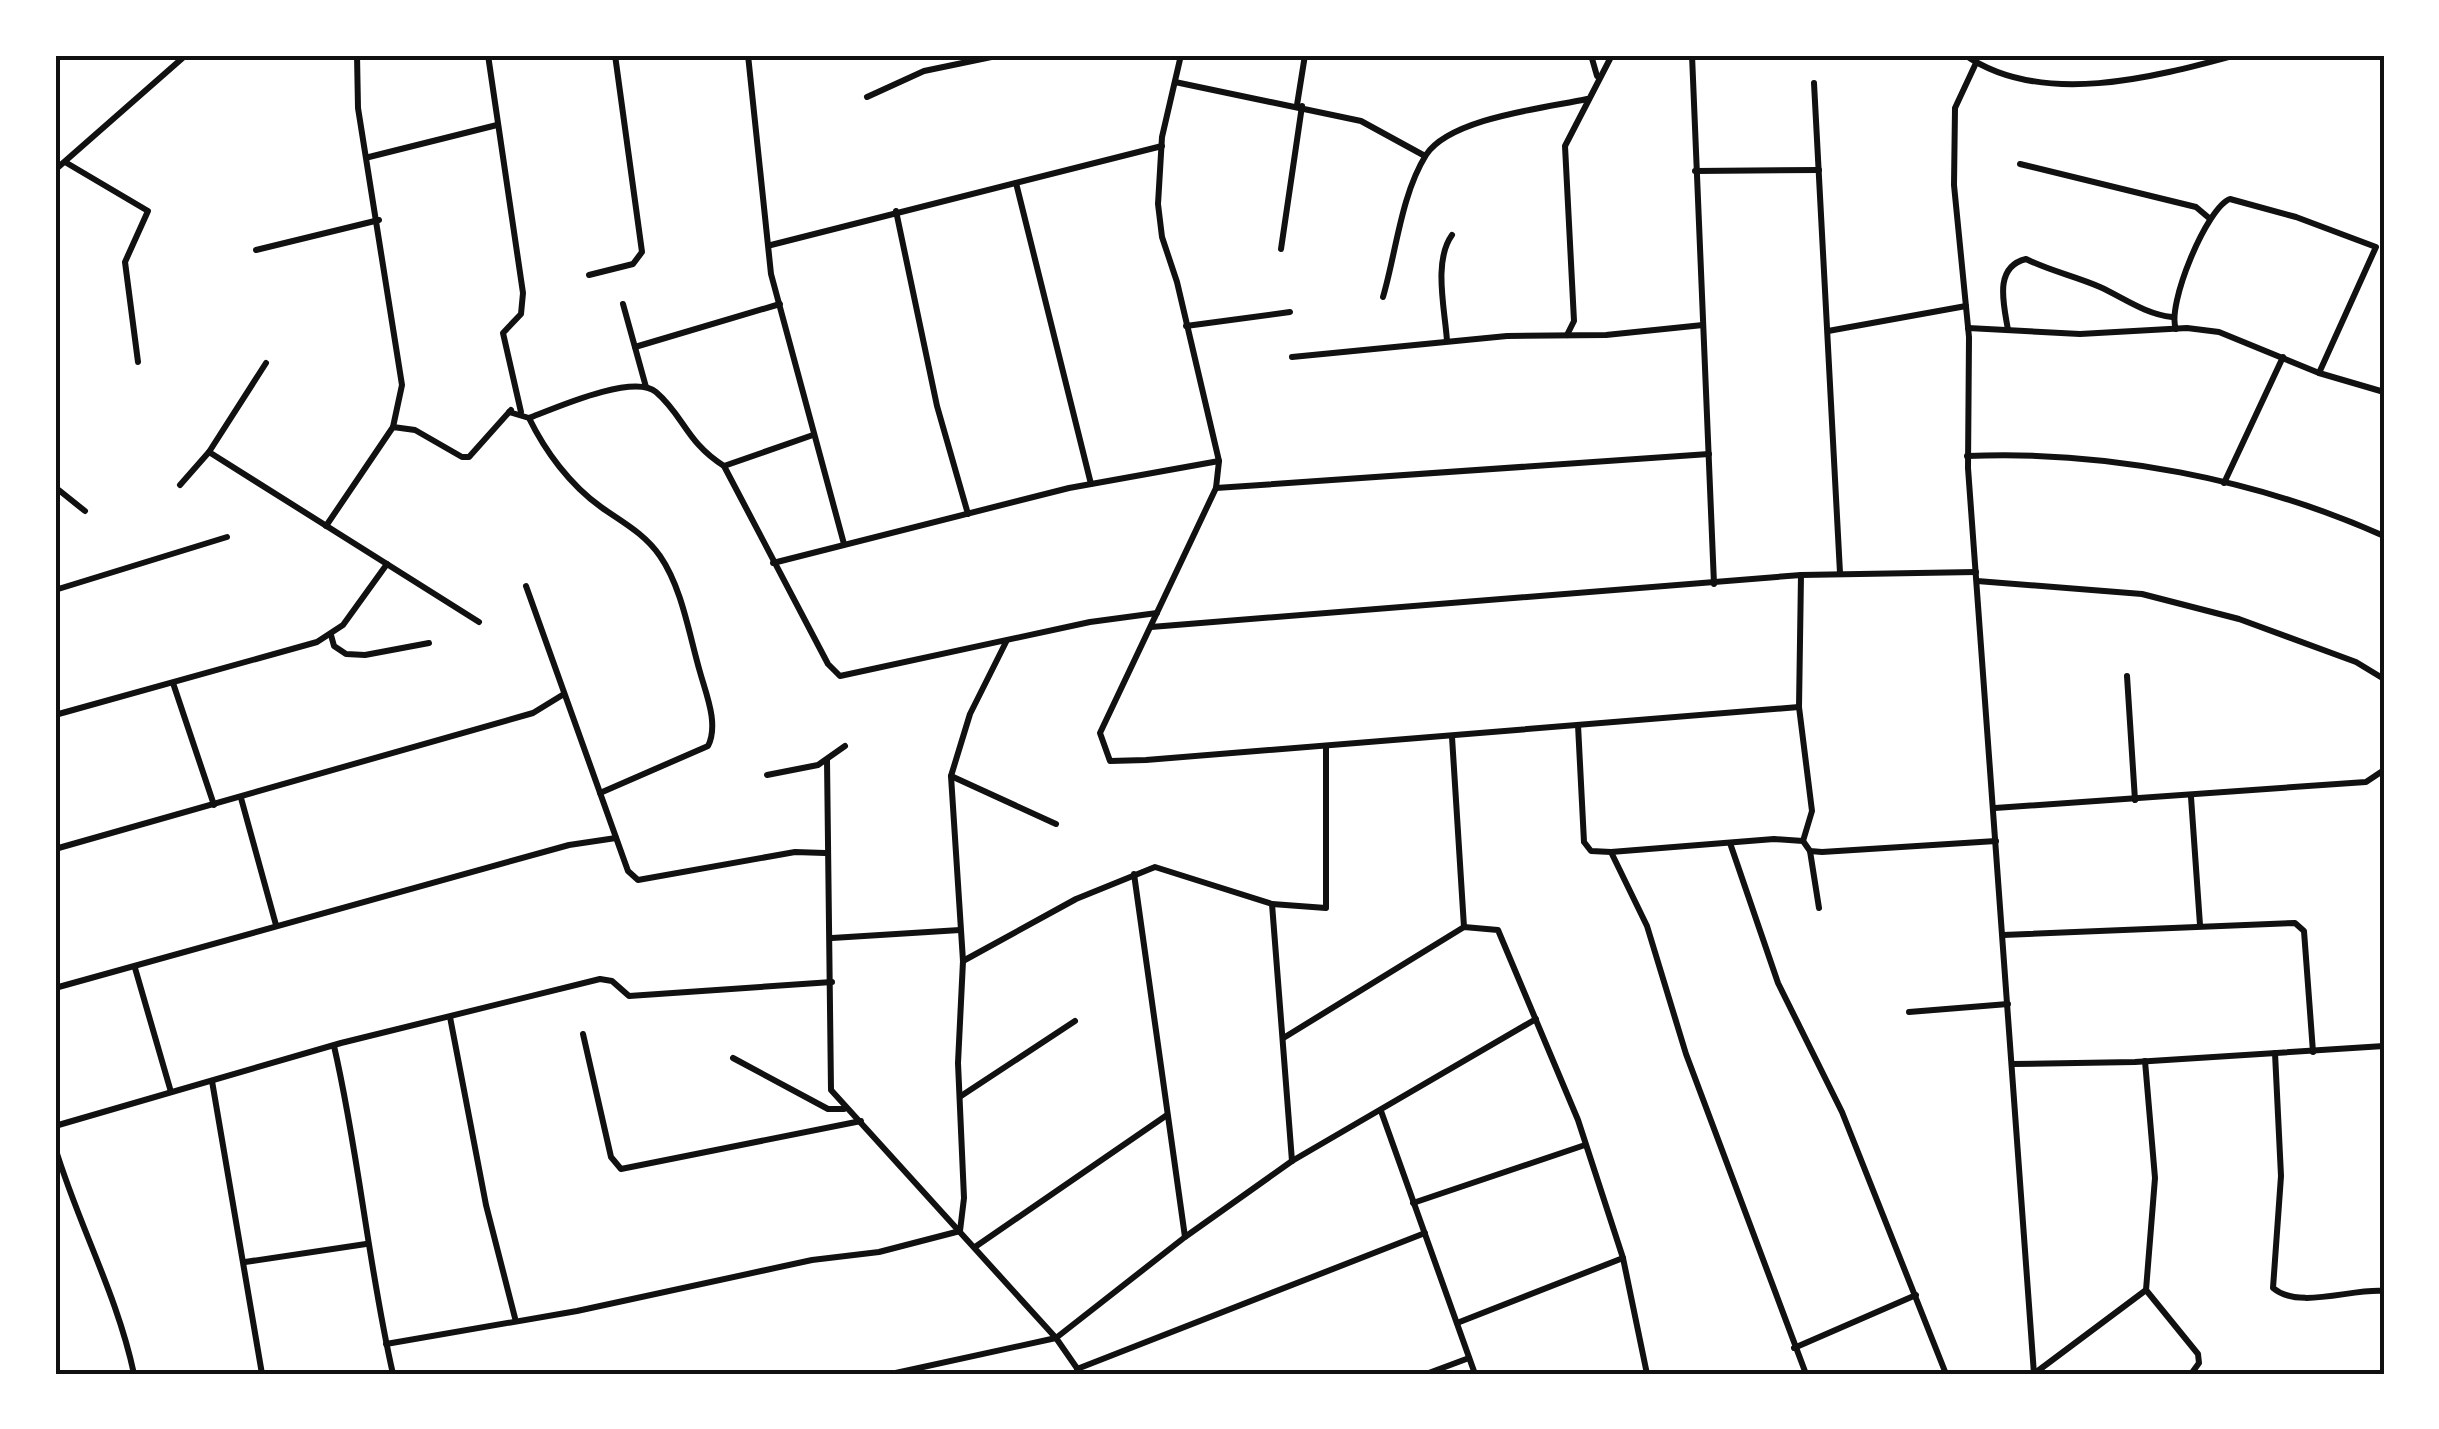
<svg xmlns="http://www.w3.org/2000/svg" width="2439" height="1429" font-family="Commissioner,sans-serif">
	<style>
		.lines { fill: none; stroke-linecap: round; stroke-linejoin: round }
		.minor { stroke: #111; stroke-width: 6 }
		.neatline { fill: none; stroke: #111; stroke-width: 4 }
	</style>
	<rect width="100%" height="100%" fill="#fff"/>
	<g class="lines">
		<g class="minor">
			<polyline points="357,55 358,108 402,385 393,427"/>
			<polyline points="488,55 523,293 521,314 503,333 521,412"/>
			<polyline points="748,55 771,274 844,544"/>
			<polyline points="1181,55 1162,137 1158,204 1162,237 1177,282 1219,461 1216,488 1100,733 1110,761 1146,760 1799,707"/>
			<polyline points="1591,55 1597,76"/>
			<polyline points="1692,55 1714,584"/>
			<path d="M1965,55C2041,108 2155,77 2236,55"/>
			<polyline points="1976,63 1955,108 1954,185 1969,337 1968,468 2034,1374"/>
			<polyline points="1175,82 1361,121 1425,156"/>
			<polyline points="1814,83 1840,573"/>
			<polyline points="867,97 924,71 1001,55"/>
			<polyline points="1297,105 1305,55"/>
			<polyline points="369,157 497,125"/>
			<polyline points="65,162 148,211 125,262 138,362"/>
			<polyline points="2020,164 2196,207 2209,218"/>
			<polyline points="55,170 186,55"/>
			<polyline points="1695,171 1819,170"/>
			<polyline points="1016,183 1091,484"/>
			<polyline points="896,211 937,406 968,514"/>
			<polyline points="771,245 1162,146"/>
			<polyline points="1281,249 1302,106"/>
			<polyline points="256,250 379,220"/>
			<polyline points="589,275 633,264 642,252 615,55"/>
			<path d="M1383,297C1396,253 1401,195 1426,155C1450,118 1545,108 1587,99"/>
			<polyline points="623,304 646,387"/>
			<polyline points="1186,326 1290,312"/>
			<polyline points="1968,328 2080,334 2187,328 2219,332 2319,373 2384,392"/>
			<path d="M2176,329C2166,306 2207,207 2230,199L2296,217L2376,247L2319,373"/>
			<path d="M2008,330C2004,305 1993,267 2026,259C2050,271 2075,276 2100,287C2124,298 2145,314 2172,317"/>
			<polyline points="1828,331 1966,306"/>
			<polyline points="1567,335 1574,321 1565,146 1612,55"/>
			<path d="M1447,341C1445,310 1433,261 1452,235"/>
			<polyline points="635,347 780,304"/>
			<polyline points="1292,357 1507,336 1606,335 1703,325"/>
			<path d="M509,412L529,418C545,451 570,485 601,507C622,522 644,533 660,556C682,588 689,634 700,672C706,694 719,724 708,746L600,793"/>
			<path d="M529,418C555,408 634,373 656,392C684,416 686,442 724,466L828,664L840,676L1090,622L1157,613"/>
			<polyline points="209,452 479,622"/>
			<path d="M1967,456C2106,450 2257,479 2384,536"/>
			<polyline points="724,466 813,435"/>
			<polyline points="2224,483 2283,357"/>
			<polyline points="180,485 209,452 266,363"/>
			<polyline points="55,487 85,511"/>
			<polyline points="1216,488 1709,454"/>
			<polyline points="326,526 393,427 415,430 462,457 469,457 511,410"/>
			<polyline points="773,563 1069,488 1219,461"/>
			<polyline points="1801,575 1799,707 1812,811 1803,841"/>
			<polyline points="1977,581 2142,594 2239,619 2356,662 2384,679"/>
			<polyline points="526,586 628,871 638,880 795,852 825,853"/>
			<polyline points="55,590 227,537"/>
			<polyline points="1151,627 1801,575 1976,572"/>
			<polyline points="331,635 334,646 346,654 365,655 429,643"/>
			<polyline points="2127,676 2135,800"/>
			<polyline points="173,683 214,805"/>
			<polyline points="55,715 317,642 343,625 387,564"/>
			<polyline points="1578,725 1584,842 1591,851 1611,852 1647,926 1686,1054 1806,1374"/>
			<polyline points="1452,737 1464,927"/>
			<polyline points="827,760 831,1090 1056,1338 1081,1374"/>
			<polyline points="767,775 818,765 845,746"/>
			<polyline points="951,776 1056,824"/>
			<polyline points="2191,797 2200,925"/>
			<polyline points="241,798 276,925"/>
			<polyline points="1995,808 2366,782 2384,770"/>
			<polyline points="1730,843 1778,983 1842,1112 1946,1374"/>
			<polyline points="55,849 533,713 564,694"/>
			<polyline points="1810,851 1819,908"/>
			<polyline points="1611,852 1774,839 1803,841 1810,851 1822,852 1996,841"/>
			<polyline points="1134,874 1185,1237"/>
			<polyline points="1272,904 1292,1161"/>
			<polyline points="2003,935 2295,923 2304,931 2313,1052"/>
			<polyline points="832,938 960,930"/>
			<polyline points="963,961 1076,899 1155,867 1272,904 1326,908 1326,746"/>
			<polyline points="135,968 171,1092"/>
			<polyline points="55,988 569,845 616,838"/>
			<polyline points="1909,1012 2008,1004"/>
			<polyline points="450,1017 486,1205 515,1318"/>
			<polyline points="583,1034 611,1157 621,1169 861,1121"/>
			<polyline points="1285,1037 1464,927 1498,930 1578,1120 1623,1258 1647,1374"/>
			<path d="M334,1046C359,1154 368,1265 393,1374"/>
			<path d="M2275,1053L2281,1176L2273,1288C2299,1310 2352,1288 2384,1291"/>
			<polyline points="733,1058 828,1109 844,1109"/>
			<polyline points="2145,1061 2155,1178 2146,1290 2198,1354 2199,1363 2191,1374"/>
			<polyline points="2012,1064 2135,1062 2384,1046"/>
			<polyline points="212,1081 262,1374"/>
			<polyline points="961,1096 1075,1021"/>
			<polyline points="1381,1111 1475,1374"/>
			<polyline points="55,1126 341,1043 600,979 612,981 629,996 832,982"/>
			<path d="M55,1147C78,1224 117,1294 134,1374"/>
			<polyline points="1413,1203 1585,1145"/>
			<polyline points="975,1247 1167,1115"/>
			<polyline points="245,1262 366,1244"/>
			<polyline points="1457,1323 1623,1258"/>
			<polyline points="386,1344 577,1311 812,1260 879,1252 960,1231 964,1198 958,1063 963,961 951,776 970,714 1006,642"/>
			<polyline points="1794,1348 1916,1295"/>
			<polyline points="1077,1369 1425,1233"/>
			<polyline points="2035,1373 2146,1290"/>
			<polyline points="891,1374 1056,1338 1185,1237 1292,1161 1536,1019"/>
			<polyline points="1426,1374 1469,1358"/>
		</g>
	</g>
	<rect width="2439" height="1429" fill="none" stroke="#ffffff" stroke-width="115"/>
	<rect x="58" y="58" width="2324" height="1314" class="neatline"/>
</svg>
